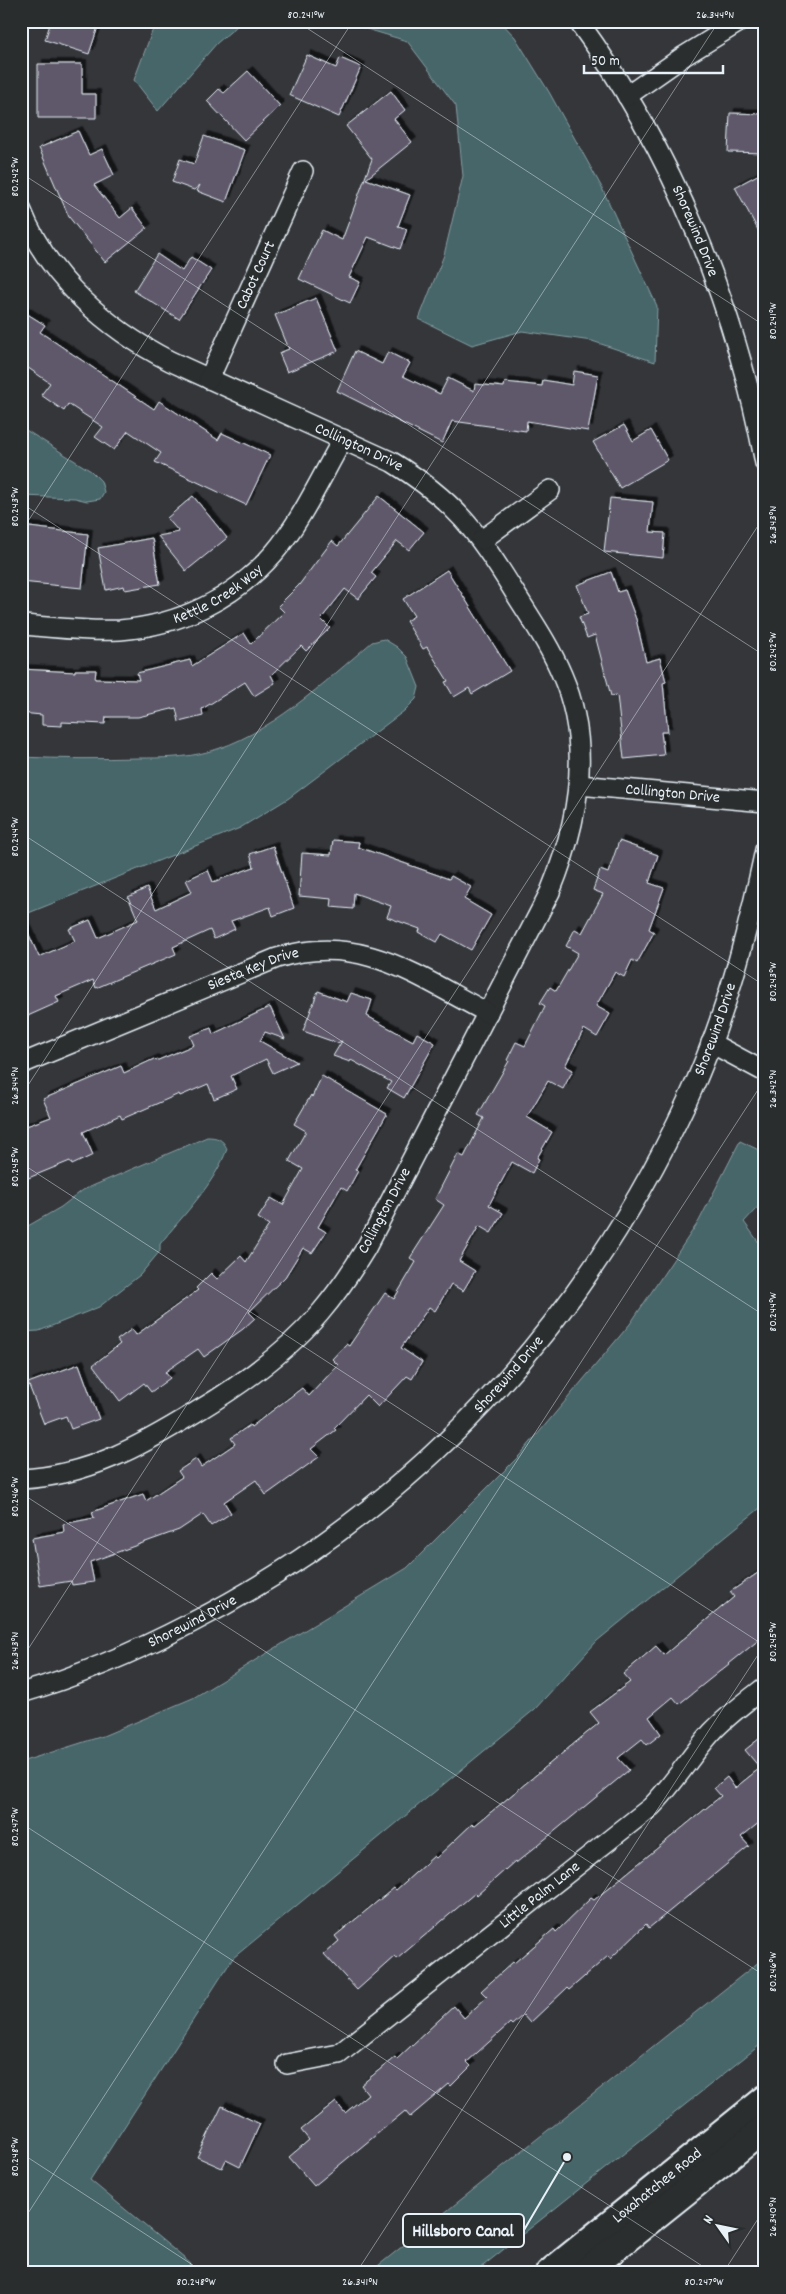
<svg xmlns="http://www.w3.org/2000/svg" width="786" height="2294" font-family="Dekko,sans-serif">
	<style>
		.water { fill: #476669; stroke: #879ea2 }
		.building { fill: #5e596b; stroke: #e8f1f8; filter: url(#shadow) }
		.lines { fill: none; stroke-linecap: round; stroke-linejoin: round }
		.minor-casing { stroke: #e8f1f8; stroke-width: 22 }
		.secondary-casing { stroke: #e8f1f8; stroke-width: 30 }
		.minor { stroke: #2a2d2e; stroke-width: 19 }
		.secondary { stroke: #2a2d2e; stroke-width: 26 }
		.ticks { fill: none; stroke: #e8f1f8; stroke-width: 1; stroke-opacity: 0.45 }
		.labels { text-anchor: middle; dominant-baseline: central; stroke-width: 5; stroke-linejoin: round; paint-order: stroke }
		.street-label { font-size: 16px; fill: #e8f1f8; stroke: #2a2d2e }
		.leader { fill: none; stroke: #e8f1f8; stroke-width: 2 }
		.callout-dot { fill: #e8f1f8; stroke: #2a2d2e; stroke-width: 2 }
		.callout { fill: #2a2d2e; stroke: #e8f1f8; stroke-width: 2 }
		.callout-label { font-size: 18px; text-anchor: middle; font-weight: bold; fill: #e8f1f8 }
		.neatline { fill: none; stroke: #e8f1f8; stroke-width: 2 }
		.ticks-label { font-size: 12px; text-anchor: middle; fill: #e8f1f8 }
	</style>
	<defs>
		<filter id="shadow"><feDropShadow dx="4.5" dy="-4.5" stdDeviation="0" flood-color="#0009"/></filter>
	</defs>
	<rect width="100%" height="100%" fill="#34363a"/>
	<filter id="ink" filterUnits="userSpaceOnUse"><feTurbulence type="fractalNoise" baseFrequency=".02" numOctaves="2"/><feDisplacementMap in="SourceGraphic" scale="10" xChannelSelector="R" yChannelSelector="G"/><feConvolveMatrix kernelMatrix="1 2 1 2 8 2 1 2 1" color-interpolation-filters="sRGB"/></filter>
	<g filter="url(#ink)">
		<g class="water">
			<polygon points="156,21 243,21 217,43 158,111 134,80"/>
			<polygon points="340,21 500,21 515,37 549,92 601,186 657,306 655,362 592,341 522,331 472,345 419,319 444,255 463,176 456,106 407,41"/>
			<polygon points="21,427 91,471 101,481 104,492 100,499 87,501 75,498 21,496"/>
			<path d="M384,639L397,647L407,657L419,687L416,699L404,711L289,798L240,828L21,916V757C61,759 99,759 139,758C161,758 185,758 207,752C267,737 326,681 372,642Z"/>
			<path d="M207,1137C217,1137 223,1139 227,1149C214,1185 184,1214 160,1244V1251L140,1275L99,1307L39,1331L21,1332V1230L61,1207L83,1190Z"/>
			<polygon points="740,1141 765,1153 765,1199 744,1222 765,1251 765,1504 597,1641 535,1709 233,1958 90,2180 191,2264 182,2273 21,2273 21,1762 103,1736 193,1698 407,1568 520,1455 630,1324 699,1221"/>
			<polygon points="765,1957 765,2041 474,2273 369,2273"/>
		</g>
		<g class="building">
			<polygon points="51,21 100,21 89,54 45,40"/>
			<polygon points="307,55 336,68 340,58 361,67 339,117 289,95"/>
			<polygon points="38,64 82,64 82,94 96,94 96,118 38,118"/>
			<polygon points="248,71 280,106 244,140 207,101 219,89 224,93"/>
			<polygon points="391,91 405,110 394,119 412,142 366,179 410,195 398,226 407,229 400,249 368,237 349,277 360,282 350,303 299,279 322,230 342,240 372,159 346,126"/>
			<polygon points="730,113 765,114 765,153 728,152"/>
			<polygon points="78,131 89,155 102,149 114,175 94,185 120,218 132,208 147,228 105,262 69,217 39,148"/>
			<polygon points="204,136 245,150 226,202 197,191 200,185 194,190 172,182 180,159 194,164"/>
			<polygon points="765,171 765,243 735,187"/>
			<polygon points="157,254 182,271 191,257 211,270 179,319 134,291"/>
			<polygon points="316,298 338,351 287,372 279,353 289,349 275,315"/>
			<polygon points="21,310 45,325 40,332 154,409 159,401 218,440 222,433 270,455 246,505 155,462 161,453 128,431 114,450 95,437 103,427 68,404 64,411 41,395 50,383 21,363"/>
			<polygon points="355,351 382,364 388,352 410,363 403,376 440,394 448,378 474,391 475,384 504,387 505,382 542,386 543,380 572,385 574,371 598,375 588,431 527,421 526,431 452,421 442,443 337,391"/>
			<polygon points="624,425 633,441 651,430 668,460 620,488 593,442"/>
			<polygon points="193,496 227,538 186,571 158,536 179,532 167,518"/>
			<polygon points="379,496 424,532 409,550 397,541 371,573 376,577 358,599 345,589 321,619 330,628 306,651 301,646 271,675 275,683 254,696 245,682 202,709 203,716 179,722 176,708 138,717 106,717 105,724 62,722 62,726 42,725 42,715 21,713 21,669 75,672 75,670 96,670 95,679 139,680 137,673 190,660 192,666 244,633 251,644 284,612 278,606 299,585 332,541 338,546"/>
			<polygon points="610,498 653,502 650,532 665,533 663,558 604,552"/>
			<polygon points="21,526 88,534 82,588 21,582"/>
			<polygon points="152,538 160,584 125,590 124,586 106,590 98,548"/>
			<polygon points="447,570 510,671 472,694 469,688 454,697 445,682 448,681 427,647 423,649 406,621 414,616 403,599"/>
			<polygon points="611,572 618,592 625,590 636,619 646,662 660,658 666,682 663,683 668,732 661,732 664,755 624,759 617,695 611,696 595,635 587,638 579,617 588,614 577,585"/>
			<polygon points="333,840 359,842 358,847 449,879 451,876 471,887 464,899 491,915 471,950 442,934 437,942 419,932 420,929 387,917 391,906 354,893 353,909 331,907 332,899 299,896 302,853 331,855"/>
			<polygon points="619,841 658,855 649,883 664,888 649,929 654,932 637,963 632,960 624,977 615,972 596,1006 610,1014 597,1037 584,1029 565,1066 573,1070 563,1089 548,1081 527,1117 552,1132 537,1158 539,1159 532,1173 512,1162 489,1205 503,1213 491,1233 479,1226 459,1261 475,1271 463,1291 451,1284 435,1311 429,1307 401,1348 422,1362 412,1379 407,1376 378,1407 366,1395 334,1428 336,1430 311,1449 319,1457 266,1495 256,1480 224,1502 231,1513 211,1526 203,1514 179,1530 90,1562 94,1582 72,1585 71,1581 40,1586 32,1538 64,1532 63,1524 94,1518 92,1512 143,1494 146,1501 182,1477 178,1471 196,1459 201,1467 235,1444 231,1438 250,1425 251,1427 302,1388 309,1396 338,1365 332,1359 346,1344 349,1346 385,1293 394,1299 416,1262 410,1258 444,1205 435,1199 458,1154 464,1157 484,1118 478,1115 509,1061 507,1060 516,1042 525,1046 545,1006 540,1003 550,987 556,991 578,953 566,946 575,929 582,933 603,894 593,890 600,870 608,873"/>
			<polygon points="273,846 294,908 273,916 270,907 231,921 235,929 214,939 210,930 173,947 176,954 96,988 93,980 56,996 59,1002 21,1019 21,917 39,957 75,941 69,929 90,920 98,938 138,920 128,897 147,888 156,909 192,892 186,880 208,870 213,882 254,867 250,854"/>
			<polygon points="318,991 347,1002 351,993 372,1000 367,1016 413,1041 417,1033 435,1043 404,1098 387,1088 391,1082 351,1060 350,1062 333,1056 342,1041 337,1043 303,1031"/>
			<polygon points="270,1007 285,1039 265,1032 260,1041 297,1062 273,1073 266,1059 231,1076 237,1089 214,1099 208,1084 180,1096 179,1094 122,1119 120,1115 83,1132 93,1155 72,1165 70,1161 21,1181 21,1128 51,1117 43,1099 121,1066 124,1073 154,1059 156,1061 194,1045 190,1036 211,1028 213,1034"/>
			<polygon points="322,1076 387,1114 355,1170 358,1171 347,1191 341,1187 318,1227 326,1232 312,1253 303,1248 285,1277 249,1312 255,1318 243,1329 204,1357 198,1349 165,1372 170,1378 151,1392 144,1383 120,1401 93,1365 120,1344 117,1340 132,1329 136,1335 198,1290 196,1288 211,1273 217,1279 241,1256 246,1262 269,1225 258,1218 271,1198 283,1205 303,1169 289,1161 306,1131 294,1124 311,1095 312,1097"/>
			<polygon points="79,1364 99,1419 71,1429 66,1416 44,1424 28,1383"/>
			<polygon points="765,1568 765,1635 679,1704 673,1697 649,1717 661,1734 647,1745 642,1739 618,1758 629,1770 516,1863 515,1861 477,1895 475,1893 397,1959 395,1956 357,1990 324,1954 339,1941 335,1936 394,1888 396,1890 434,1856 436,1858 472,1824 474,1826 599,1723 590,1712 630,1682 623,1674 656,1646 664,1655 734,1597 730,1592"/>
			<polygon points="765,1734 765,1818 741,1837 749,1846 649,1928 646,1924 610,1959 608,1956 569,1990 567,1988 530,2023 523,2015 512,2025 510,2023 467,2062 471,2066 451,2086 449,2084 410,2117 405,2111 314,2186 289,2157 309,2140 301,2130 336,2102 345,2113 368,2094 361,2085 395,2057 397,2059 454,2006 464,2018 487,1997 481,1991 513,1962 514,1963 554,1929 556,1932 591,1898 594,1900 721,1796 714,1788 727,1777 735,1788 760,1768 745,1750"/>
			<polygon points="222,2106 260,2124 240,2167 226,2160 222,2168 197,2157"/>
		</g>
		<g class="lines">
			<g class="minor-casing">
				<g id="minor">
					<path id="s1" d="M578,21C673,152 735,304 765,463"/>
					<polyline points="627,96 684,56 741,21"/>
					<path id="s2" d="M21,209C48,278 107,329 170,361L392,462C454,500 478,532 515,593C532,620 550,646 562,675C593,746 578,824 550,892L366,1248C352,1271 337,1293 320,1313C285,1354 241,1385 196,1412C141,1446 87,1476 21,1479"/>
					<path id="s3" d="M209,379L303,171"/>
					<polyline points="482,540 550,490"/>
					<path id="s4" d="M21,625C53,627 87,632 120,630C180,625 234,599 274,553C302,520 321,477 343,439"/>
					<path id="s5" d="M579,785L765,802"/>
					<polyline points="711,1043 765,1072"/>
					<path id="s6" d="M21,1064L277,958C361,932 416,976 488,1013"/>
					<path id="s7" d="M21,1693C80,1676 137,1651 191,1623C414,1509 583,1326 688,1099C725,1020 747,935 765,850"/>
					<path id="s8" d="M287,2064L339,2054L651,1807C675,1783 690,1756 712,1732C728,1715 747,1701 765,1687"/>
				</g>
			</g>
			<g class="secondary-casing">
				<g id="secondary">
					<path id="s9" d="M549,2273L765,2099"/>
					<polyline points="584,2273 765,2128"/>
				</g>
			</g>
			<use href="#minor" class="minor"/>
			<use href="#secondary" class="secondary"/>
		</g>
	</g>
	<path class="ticks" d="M296,21L765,326M21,173L765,656M21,503L765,986M21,532L353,21M21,833L765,1316M21,1096L719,21M21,1163L765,1646M21,1493L765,1976M21,1660L765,515M21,1823L713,2273M21,2153L205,2273M21,2224L765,1079M356,2273L765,1644M723,2273L765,2208"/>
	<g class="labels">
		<g class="street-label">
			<text stroke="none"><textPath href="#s1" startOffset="241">Shorewind Drive</textPath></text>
			<text stroke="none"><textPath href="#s3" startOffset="114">Cabot Court</textPath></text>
			<text stroke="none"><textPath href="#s2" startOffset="425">Collington Drive</textPath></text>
			<text stroke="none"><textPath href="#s4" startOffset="205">Kettle Creek Way</textPath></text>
			<text stroke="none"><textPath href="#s5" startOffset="94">Collington Drive</textPath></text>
			<text stroke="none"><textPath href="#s6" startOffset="251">Siesta Key Drive</textPath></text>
			<text stroke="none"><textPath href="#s7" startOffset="995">Shorewind Drive</textPath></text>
			<text transform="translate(385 1211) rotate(-62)">Collington Drive</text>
			<text stroke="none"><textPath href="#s7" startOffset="590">Shorewind Drive</textPath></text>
			<text stroke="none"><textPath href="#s7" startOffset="186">Shorewind Drive</textPath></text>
			<text stroke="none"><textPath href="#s8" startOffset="309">Little Palm Lane</textPath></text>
			<text stroke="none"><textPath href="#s9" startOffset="139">Loxahatchee Road</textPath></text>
		</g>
	</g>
	<path class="leader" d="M567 2157L524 2230"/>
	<circle class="callout-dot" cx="567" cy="2157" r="5"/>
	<rect class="callout" x="403" y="2214" width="121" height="33" rx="5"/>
	<g class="callout-label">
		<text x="463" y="2236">Hillsboro Canal</text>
	</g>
	<rect width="786" height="2294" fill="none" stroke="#2a2d2e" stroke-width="55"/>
	<g transform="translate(718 2226) rotate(303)" stroke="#2a2d2e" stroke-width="4" paint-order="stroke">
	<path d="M0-4L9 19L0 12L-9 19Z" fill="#e8f1f8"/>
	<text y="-8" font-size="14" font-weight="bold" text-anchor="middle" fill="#e8f1f8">N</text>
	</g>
	<path d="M584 65v8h139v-8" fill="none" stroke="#e8f1f8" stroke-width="2.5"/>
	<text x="591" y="65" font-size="15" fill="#e8f1f8" stroke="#2a2d2e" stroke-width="4" paint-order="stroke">50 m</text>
	<rect x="28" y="28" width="730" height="2238" class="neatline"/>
	<g class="ticks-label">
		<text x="306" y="18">80.241°W</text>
		<text x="715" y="18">26.344°N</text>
		<text transform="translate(14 177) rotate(-90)" y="4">80.242°W</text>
		<text transform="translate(772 321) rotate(-90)" y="4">80.241°W</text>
		<text transform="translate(14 507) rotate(-90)" y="4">80.243°W</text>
		<text transform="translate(772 525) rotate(-90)" y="4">26.343°N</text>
		<text transform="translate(772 652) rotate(-90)" y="4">80.242°W</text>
		<text transform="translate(14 837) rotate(-90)" y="4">80.244°W</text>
		<text transform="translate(772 982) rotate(-90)" y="4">80.243°W</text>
		<text transform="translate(14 1086) rotate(-90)" y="4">26.344°N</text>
		<text transform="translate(772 1089) rotate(-90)" y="4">26.342°N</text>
		<text transform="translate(14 1167) rotate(-90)" y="4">80.245°W</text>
		<text transform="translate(772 1312) rotate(-90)" y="4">80.244°W</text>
		<text transform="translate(14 1497) rotate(-90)" y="4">80.246°W</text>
		<text transform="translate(772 1642) rotate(-90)" y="4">80.245°W</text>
		<text transform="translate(14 1651) rotate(-90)" y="4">26.343°N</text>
		<text transform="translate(14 1827) rotate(-90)" y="4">80.247°W</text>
		<text transform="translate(772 1972) rotate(-90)" y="4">80.246°W</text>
		<text transform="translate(14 2157) rotate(-90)" y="4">80.248°W</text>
		<text transform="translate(772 2217) rotate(-90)" y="4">26.340°N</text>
		<text x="196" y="2285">80.248°W</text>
		<text x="360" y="2285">26.341°N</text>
		<text x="704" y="2285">80.247°W</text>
	</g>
</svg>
